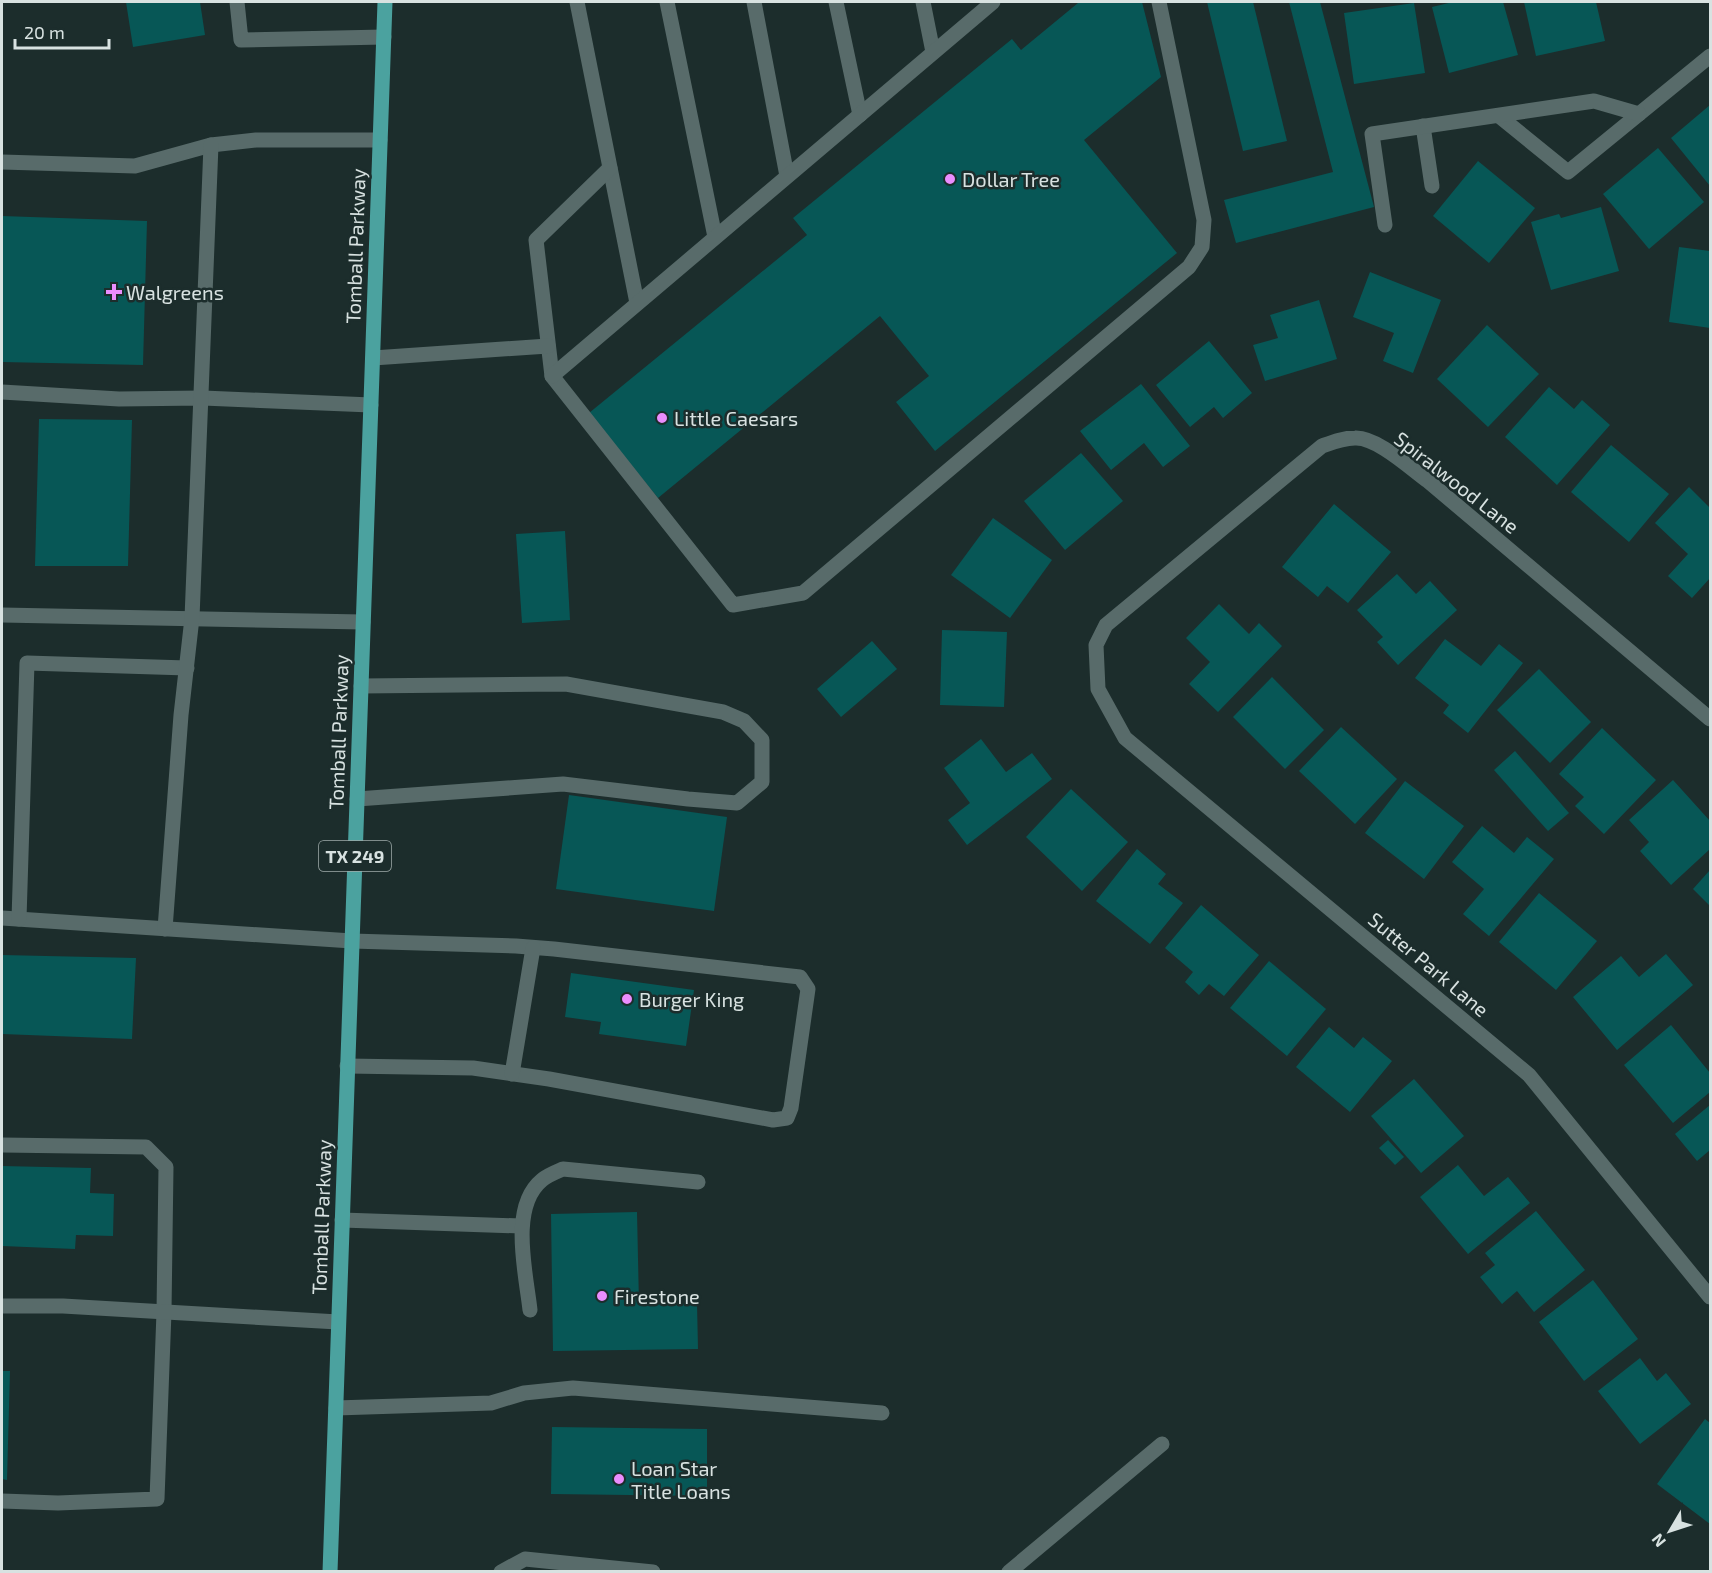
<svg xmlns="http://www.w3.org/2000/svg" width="1712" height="1573" font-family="'Exo 2',sans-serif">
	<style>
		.building { fill: #075756 }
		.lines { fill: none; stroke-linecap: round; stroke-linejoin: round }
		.lane { stroke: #586b6a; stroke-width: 15 }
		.street { stroke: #586b6a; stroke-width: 15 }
		.primary { stroke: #4ba29f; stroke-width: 15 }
		.poi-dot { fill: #ea8dfd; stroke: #1c2d2c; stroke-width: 2 }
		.labels { text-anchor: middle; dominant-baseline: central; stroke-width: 5; stroke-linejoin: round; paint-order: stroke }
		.shield { fill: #1c2d2c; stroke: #a0acab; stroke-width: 1.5 }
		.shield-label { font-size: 18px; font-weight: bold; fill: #d8e2e1 }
		.poi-label { font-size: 20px; fill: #d8e2e1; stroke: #1c2d2c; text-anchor: start }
		.street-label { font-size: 20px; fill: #d8e2e1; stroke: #1c2d2c }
	</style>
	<rect width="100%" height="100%" fill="#1c2d2c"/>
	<g class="building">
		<polygon points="126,2 200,2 205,35 133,47"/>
		<polygon points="1077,2 1142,2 1161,77 1084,140 1177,253 935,451 896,402 929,376 880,316 658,498 589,413 807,235 793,218 1012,39 1021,50 1078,3"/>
		<polygon points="1207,2 1253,2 1287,141 1243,151"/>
		<polygon points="1289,2 1320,2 1374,207 1236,243 1224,200 1333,172"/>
		<polygon points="1453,2 1503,2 1518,55 1449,73 1432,7"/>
		<polygon points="1524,2 1596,2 1605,41 1536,56"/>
		<polygon points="1414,3 1425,73 1354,84 1344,13"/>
		<polygon points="1710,105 1710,186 1671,138"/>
		<polygon points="1658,148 1704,202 1649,249 1603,194"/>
		<polygon points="1478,161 1535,208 1489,263 1433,216"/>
		<polygon points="1601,207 1619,271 1551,290 1531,222 1559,214 1561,218"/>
		<polygon points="2,216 147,221 143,365 2,362"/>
		<polygon points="1679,247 1710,251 1710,328 1669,322"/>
		<polygon points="1370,272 1441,300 1413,373 1383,361 1394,333 1353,317"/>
		<polygon points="1319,300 1337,359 1265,381 1253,345 1278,338 1270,315"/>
		<polygon points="1487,325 1539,374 1488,427 1437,379"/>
		<polygon points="1209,341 1252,393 1223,418 1214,407 1190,427 1156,385"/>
		<polygon points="1141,384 1190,446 1163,467 1144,443 1111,470 1080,431"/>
		<polygon points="1549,387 1574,409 1582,400 1610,425 1557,485 1505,437"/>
		<polygon points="39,419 132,420 128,566 35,566"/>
		<polygon points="1611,445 1669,494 1629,542 1571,492"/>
		<polygon points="1081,453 1123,501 1065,550 1024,501"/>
		<polygon points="1689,487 1710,508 1710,578 1692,598 1668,576 1688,554 1655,523"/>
		<polygon points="1334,504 1391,552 1348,603 1327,586 1318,597 1282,567"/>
		<polygon points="993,518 1052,560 1010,618 951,575"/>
		<polygon points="565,531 570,620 522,623 516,534"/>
		<polygon points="1397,574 1416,594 1430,581 1457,610 1398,665 1377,642 1383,637 1357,610"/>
		<polygon points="1219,604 1249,634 1259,623 1282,646 1218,712 1189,684 1210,662 1186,638"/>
		<polygon points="942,630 1007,632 1004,707 940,705"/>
		<polygon points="1445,639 1481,666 1499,644 1523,663 1468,733 1443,713 1449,705 1415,678"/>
		<polygon points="872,641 897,669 841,717 817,689"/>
		<polygon points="1539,669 1591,722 1550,763 1497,710"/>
		<polygon points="1272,677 1324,730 1285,769 1233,717"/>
		<polygon points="1341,727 1397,779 1355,824 1299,771"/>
		<polygon points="1602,728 1656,780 1604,834 1575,806 1584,797 1559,774"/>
		<polygon points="981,739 1006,772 1032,753 1052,779 967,845 948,820 970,803 944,768"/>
		<polygon points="1515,751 1569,813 1548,831 1494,770"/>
		<polygon points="1673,780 1710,821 1710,849 1671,885 1640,851 1649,842 1629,820"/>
		<polygon points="1405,781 1464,826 1424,879 1365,833"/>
		<polygon points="1071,789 1128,842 1082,891 1026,837"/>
		<polygon points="569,795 727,817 714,911 556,889"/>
		<polygon points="1482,826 1514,853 1527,837 1554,859 1489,936 1463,914 1484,889 1452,862"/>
		<polygon points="1137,849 1166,874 1158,884 1183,903 1150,944 1096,901"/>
		<polygon points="1710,870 1710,906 1693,889"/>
		<polygon points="1539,893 1597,941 1556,990 1499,942"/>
		<polygon points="1201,905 1259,955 1224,996 1209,984 1199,995 1185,982 1193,972 1165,948"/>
		<polygon points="1666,954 1693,985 1617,1050 1573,997 1621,956 1639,977"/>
		<polygon points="2,955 136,958 132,1039 2,1034"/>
		<polygon points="1269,961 1326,1009 1287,1056 1230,1008"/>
		<polygon points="571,973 694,990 686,1046 599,1034 601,1022 565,1017"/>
		<polygon points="1671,1025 1710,1073 1710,1092 1673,1123 1624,1065"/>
		<polygon points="1329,1027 1354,1048 1363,1037 1392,1061 1350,1112 1296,1067"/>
		<polygon points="1414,1079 1464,1136 1421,1173 1371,1116"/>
		<polygon points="1710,1105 1710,1150 1697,1161 1675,1134"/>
		<polygon points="1388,1140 1404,1157 1395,1165 1379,1148"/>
		<polygon points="1458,1165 1484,1196 1508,1177 1530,1203 1468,1254 1420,1197"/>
		<polygon points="2,1166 91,1168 90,1193 114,1194 113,1236 76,1235 75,1249 2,1246"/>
		<polygon points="1536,1211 1585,1270 1534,1312 1517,1291 1502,1304 1480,1277 1495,1265 1485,1253"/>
		<polygon points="637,1212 639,1304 697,1303 698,1349 553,1351 551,1214"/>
		<polygon points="1593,1280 1638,1339 1584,1381 1539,1322"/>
		<polygon points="1640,1358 1657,1381 1666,1373 1691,1404 1640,1444 1598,1391"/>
		<polygon points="2,1371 10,1371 7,1480 2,1479"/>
		<polygon points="1705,1419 1710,1423 1710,1524 1657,1484"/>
		<polygon points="552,1427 707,1429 707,1496 551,1494"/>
	</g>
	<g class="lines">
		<g class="lane">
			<polyline points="237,2 241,40 384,37"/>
			<polyline points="577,2 637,303"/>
			<polyline points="667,2 715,237"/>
			<polyline points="754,2 787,176"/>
			<polyline points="836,2 860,115"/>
			<polyline points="923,2 933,52"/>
			<polyline points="1499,116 1568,172 1710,56"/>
			<polyline points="1423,126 1432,186"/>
			<polyline points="2,162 135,166 211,145 256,140 380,140"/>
			<polyline points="610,168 536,240 552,376 733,605 803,593 1189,267 1202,247 1204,220 1159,2"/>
			<polyline points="1385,225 1372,134 1594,101 1639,114"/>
			<polyline points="373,358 548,346"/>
			<polyline points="552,376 993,2"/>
			<polyline points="2,392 119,399 203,398 371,405"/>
			<polyline points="2,615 363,622"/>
			<polyline points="357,799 563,784 688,799 737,803 762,782 762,740 744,721 723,712 566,684 361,686"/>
			<polyline points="2,918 352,941 516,946 554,949 800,977 808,989 791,1108 787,1118 773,1120 549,1079 473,1068 347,1066"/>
			<polyline points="19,919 27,663 187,668"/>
			<polyline points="165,929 181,715 192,618 211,145"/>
			<polyline points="512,1074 533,948"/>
			<polyline points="2,1145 146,1147 166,1167 164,1312 157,1499 58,1503 2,1501"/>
			<polyline points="342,1220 521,1226"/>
			<polyline points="2,1306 63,1306 338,1322"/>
			<path d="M530,1310C526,1273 509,1207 542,1180C548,1175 556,1172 563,1169L698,1182"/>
			<polyline points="336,1408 491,1403 524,1393 573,1388 882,1413"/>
			<polyline points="501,1572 525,1559 653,1572"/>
			<polyline points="1009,1572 1162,1444"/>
		</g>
		<path class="street" d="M1710,719L1428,481C1410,468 1377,437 1355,438C1343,438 1333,442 1322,446L1106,625L1096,645L1098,689L1125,738L1529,1075L1710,1297"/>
		<polyline class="primary" points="330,1572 385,2"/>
	</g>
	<g class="poi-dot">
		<circle cx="950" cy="179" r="6"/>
		<path d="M111 283h6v6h6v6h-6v6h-6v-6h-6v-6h6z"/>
		<circle cx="662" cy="418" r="6"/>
		<circle cx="627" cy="999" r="6"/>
		<circle cx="602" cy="1296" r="6"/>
		<circle cx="619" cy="1479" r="6"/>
	</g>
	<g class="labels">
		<rect class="shield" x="319" y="841" width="72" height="30" rx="4.5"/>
		<g class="shield-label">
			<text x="355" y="856">TX 249</text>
		</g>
		<g class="poi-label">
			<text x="962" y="179">Dollar Tree</text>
			<text x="126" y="292">Walgreens</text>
			<text x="674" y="418">Little Caesars</text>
			<text x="639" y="999">Burger King</text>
			<text x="614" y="1296">Firestone</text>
			<text x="631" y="1468">Loan Star<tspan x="631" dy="23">Title Loans</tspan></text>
		</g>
		<g class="street-label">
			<text transform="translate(355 246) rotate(-88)">Tomball Parkway</text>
			<text transform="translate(1457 482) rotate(38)">Spiralwood Lane</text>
			<text transform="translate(338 732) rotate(-88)">Tomball Parkway</text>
			<text transform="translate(1429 964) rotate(40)">Sutter Park Lane</text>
			<text transform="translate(321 1217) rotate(-88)">Tomball Parkway</text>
		</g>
	</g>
	<rect width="1712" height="1573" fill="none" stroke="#d8e2e1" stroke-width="6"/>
	<g transform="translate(1670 1531) rotate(231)" stroke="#1c2d2c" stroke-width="4.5" paint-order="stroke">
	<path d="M0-4.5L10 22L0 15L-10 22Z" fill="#d8e2e1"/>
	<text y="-9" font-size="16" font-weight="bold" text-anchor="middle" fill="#d8e2e1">N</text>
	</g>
	<path d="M15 39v9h94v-9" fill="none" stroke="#d8e2e1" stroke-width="3"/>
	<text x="24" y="39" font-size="18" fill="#d8e2e1" stroke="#1c2d2c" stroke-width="4.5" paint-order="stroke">20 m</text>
</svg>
